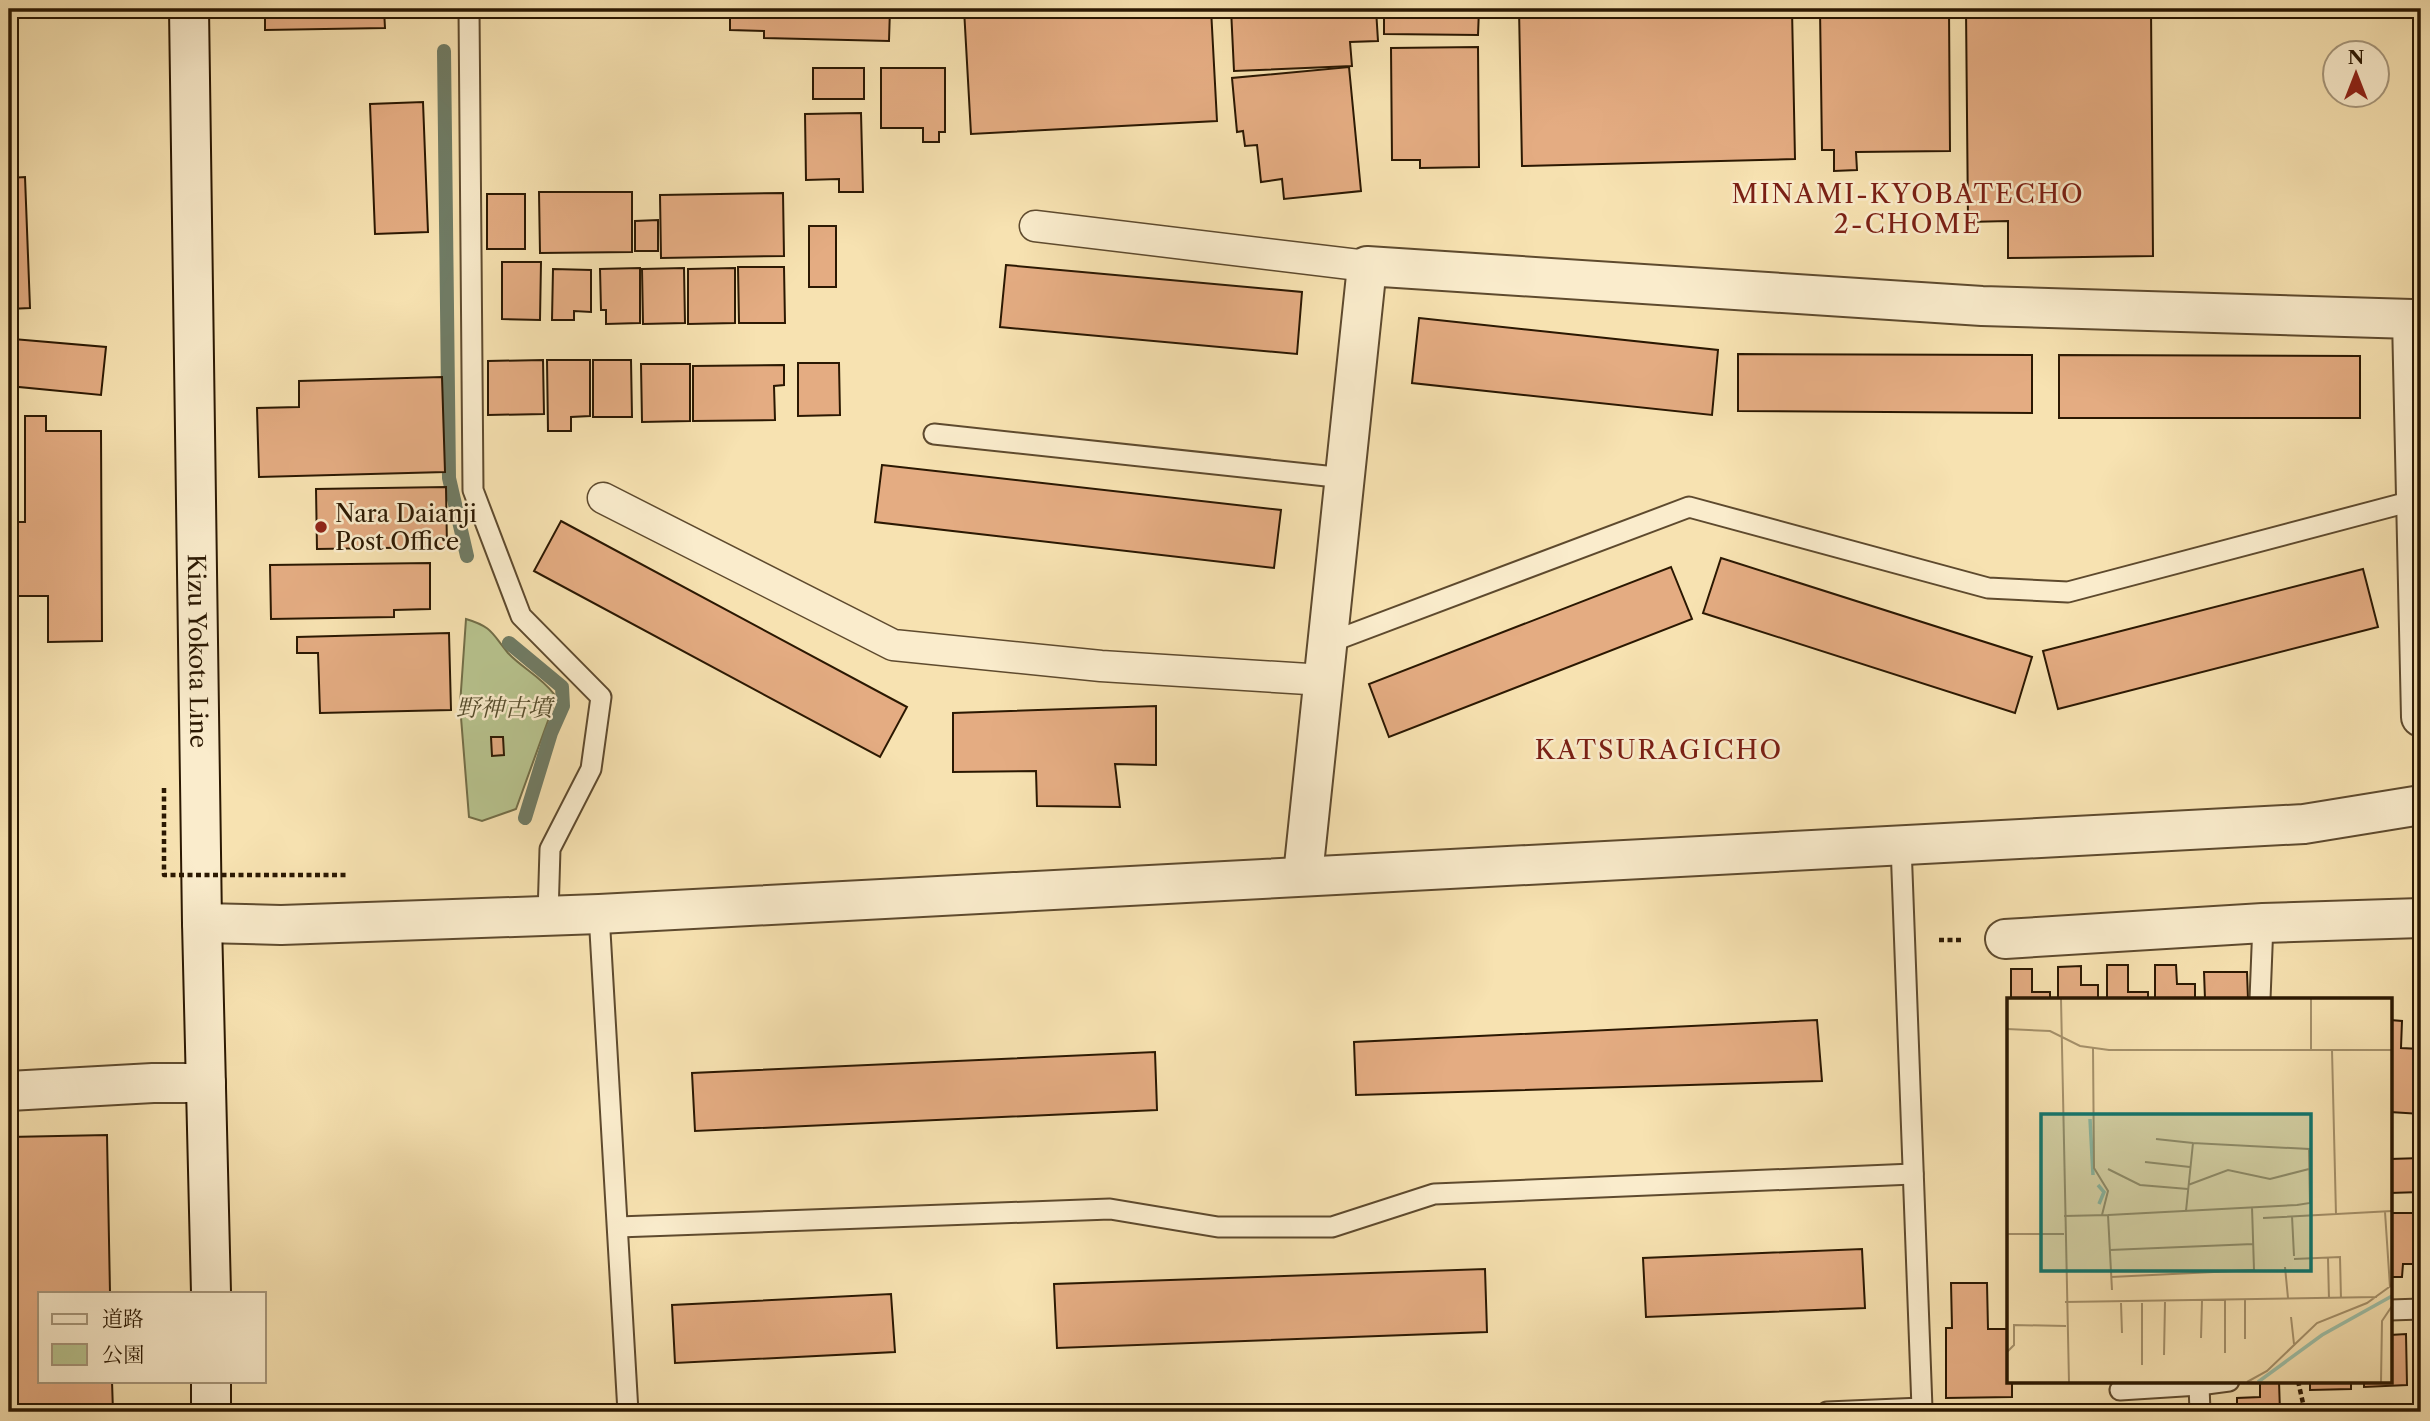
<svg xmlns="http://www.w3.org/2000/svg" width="2430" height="1421" font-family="'Libre Caslon Text','Noto Serif JP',serif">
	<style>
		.green { fill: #b8c48f; stroke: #726e48; stroke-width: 2 }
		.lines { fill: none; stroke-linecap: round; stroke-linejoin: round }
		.stream { stroke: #707c65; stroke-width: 14 }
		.building { fill: #e4ac82; stroke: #2b1802; stroke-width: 2 }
		.service-casing { stroke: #5e4a2e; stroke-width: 23 }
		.pedestrian-casing { stroke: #5e4a2e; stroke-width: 33 }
		.minor-casing { stroke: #5e4a2e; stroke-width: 42 }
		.secondary-casing { stroke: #2b1802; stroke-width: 42 }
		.path { stroke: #2b1802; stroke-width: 4.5; stroke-dasharray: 5 3.5; stroke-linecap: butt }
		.service { stroke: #faeccc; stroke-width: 19 }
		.pedestrian { stroke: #faeccc; stroke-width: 30 }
		.minor { stroke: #faeccc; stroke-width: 38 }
		.secondary { stroke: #faeccc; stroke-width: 38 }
		.path-bridge { stroke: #2b1802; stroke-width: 4.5; stroke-dasharray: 5 3.5; stroke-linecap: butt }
		.poi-dot { fill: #8f2418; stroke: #faeccc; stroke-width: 2.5 }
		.labels { text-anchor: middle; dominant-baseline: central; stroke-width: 5; stroke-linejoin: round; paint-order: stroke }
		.poi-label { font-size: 24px; fill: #2b1802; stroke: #faeccc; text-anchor: start }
		.street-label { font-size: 24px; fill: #2b1802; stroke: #faeccc }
		.park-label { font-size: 24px; font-style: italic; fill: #554c2c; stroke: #faeccc }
		.neighbourhood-label { font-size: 26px; letter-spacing: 2px; fill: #7a1f14; stroke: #faeccc }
		.inset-river { fill: none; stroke: #9ebfa7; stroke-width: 3.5 }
		.inset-road { fill: none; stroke: #a5916b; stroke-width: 2 }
		.view { fill: #0f766e; fill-opacity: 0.15; stroke: #0f766e; stroke-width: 3.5 }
		.inset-edge { fill: none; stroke: #2b1802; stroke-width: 3.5 }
	</style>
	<rect width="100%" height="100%" fill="#f7e2b1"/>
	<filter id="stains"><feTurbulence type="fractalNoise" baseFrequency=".00286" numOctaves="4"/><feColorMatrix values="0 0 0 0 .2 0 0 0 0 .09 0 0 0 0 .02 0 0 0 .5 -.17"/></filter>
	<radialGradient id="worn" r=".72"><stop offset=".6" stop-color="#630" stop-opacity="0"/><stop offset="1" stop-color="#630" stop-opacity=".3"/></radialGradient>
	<path class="green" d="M466,619C493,627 492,634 508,653C522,668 540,676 554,694L553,707L516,809L482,821L469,817L460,705Z"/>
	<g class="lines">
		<g class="stream">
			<polyline points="444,51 449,478 467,556"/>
			<polyline points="509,643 562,687 563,706 551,733 525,818"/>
		</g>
	</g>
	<g class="building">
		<polygon points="265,9 384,9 385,28 265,30"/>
		<polygon points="730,9 890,9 889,41 764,38 764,31 730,30"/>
		<polygon points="964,9 1211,9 1217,121 971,134"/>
		<polygon points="1231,9 1376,9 1378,41 1350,42 1352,66 1234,71"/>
		<polygon points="1384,9 1479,9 1478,35 1384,34"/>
		<polygon points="1519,9 1792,9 1795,159 1522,166"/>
		<polygon points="1820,9 1949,9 1950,151 1856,152 1857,170 1834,171 1834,150 1822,150"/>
		<polygon points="1966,9 2151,9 2153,256 2008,258 2008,221 1968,222"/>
		<polygon points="1478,47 1479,167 1420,168 1420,160 1392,160 1391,48"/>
		<polygon points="1349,67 1361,191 1284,199 1282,179 1261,182 1257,145 1245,146 1243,131 1237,132 1232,78"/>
		<rect x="813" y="68" width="51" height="31"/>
		<polygon points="881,68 945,68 945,132 939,132 939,142 923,142 923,128 881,128"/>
		<polygon points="423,102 428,232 375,234 370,104"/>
		<polygon points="861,113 863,192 839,192 839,179 806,180 805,114"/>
		<polygon points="25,177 30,308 9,309 9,178"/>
		<polygon points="539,192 632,192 632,252 540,253"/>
		<polygon points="783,193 784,256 661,258 660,195"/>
		<rect x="487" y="194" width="38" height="55"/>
		<polygon points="658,220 658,251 635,251 635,221"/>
		<rect x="809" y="226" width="27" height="61"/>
		<polygon points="502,262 541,262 540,320 502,319"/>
		<polygon points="1006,265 1302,292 1297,354 1000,327"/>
		<polygon points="738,267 784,267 785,323 739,323"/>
		<polygon points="640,268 640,323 606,324 606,310 601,310 600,269"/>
		<polygon points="684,268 685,323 643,324 642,269"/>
		<polygon points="735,268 735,323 688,324 688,269"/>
		<polygon points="553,269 591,270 591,312 574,311 574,320 552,320"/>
		<polygon points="1419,318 1718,350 1712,415 1412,383"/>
		<polygon points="13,339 106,347 101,395 9,386"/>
		<polygon points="1738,354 2032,355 2032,413 1738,411"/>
		<polygon points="2059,355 2360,356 2360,418 2059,418"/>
		<polygon points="543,360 544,414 488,415 488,361"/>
		<polygon points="547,360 590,360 590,416 571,417 571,431 548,431"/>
		<polygon points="593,360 631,360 632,417 593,417"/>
		<polygon points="798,363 839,363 840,415 798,416"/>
		<polygon points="641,364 690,364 690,421 642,422"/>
		<polygon points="784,365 784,385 774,386 775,420 693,421 693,366"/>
		<polygon points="442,377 445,472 259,477 257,408 299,407 299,381"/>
		<polygon points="25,416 46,416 46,431 101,431 102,641 48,642 48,596 18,596 18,522 25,522"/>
		<polygon points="882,465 1281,510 1274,568 875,522"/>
		<polygon points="446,487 447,547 317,549 316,489"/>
		<polygon points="561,521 907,707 880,757 534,571"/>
		<polygon points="1721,558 2032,657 2015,713 1703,613"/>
		<polygon points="430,563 430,609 394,610 394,617 271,619 270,565"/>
		<polygon points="1671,567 1692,619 1389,737 1369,684"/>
		<polygon points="2363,569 2378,627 2058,709 2043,651"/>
		<polygon points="449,633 451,710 320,713 318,653 297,653 297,637"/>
		<polygon points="1156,706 1156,765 1115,764 1120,807 1037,806 1036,771 953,772 953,713"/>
		<polygon points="491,737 503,737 504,755 492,756"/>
		<polygon points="2107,965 2128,965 2128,992 2148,992 2148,999 2107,999"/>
		<polygon points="2155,965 2176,965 2177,984 2195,984 2195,999 2155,999"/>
		<polygon points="2081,966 2081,985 2098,985 2098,999 2058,999 2058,967"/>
		<polygon points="2011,969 2032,969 2032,992 2050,992 2050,999 2011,999"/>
		<polygon points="2204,972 2247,972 2248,999 2205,999"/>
		<polygon points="1817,1020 1822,1081 1356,1095 1354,1042"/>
		<polygon points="2390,1020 2402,1021 2401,1048 2421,1049 2421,1114 2390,1112"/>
		<polygon points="1155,1052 1157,1110 695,1131 692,1073"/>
		<polygon points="107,1135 110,1293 40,1293 40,1381 112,1381 113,1412 9,1412 9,1137"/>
		<polygon points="2421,1158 2421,1192 2390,1193 2390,1159"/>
		<polygon points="2390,1213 2421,1213 2421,1264 2403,1264 2402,1277 2390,1277"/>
		<polygon points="1862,1249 1865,1308 1646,1317 1643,1258"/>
		<polygon points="1485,1269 1487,1332 1057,1348 1054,1284"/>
		<polygon points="1951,1283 1987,1283 1988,1329 2008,1329 2008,1381 2012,1381 2012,1397 1946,1398 1946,1328 1952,1328"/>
		<polygon points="891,1294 895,1352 675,1363 672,1305"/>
		<rect x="2418" y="1331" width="3" height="56"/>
		<polygon points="2406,1334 2407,1385 2364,1387 2364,1381 2390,1381 2390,1335"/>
		<polygon points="2260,1381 2279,1381 2280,1412 2222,1412 2222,1407 2237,1406 2237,1398 2260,1397"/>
		<polygon points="2310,1381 2351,1381 2351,1389 2310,1390"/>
		<polygon points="2135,1408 2135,1412 2078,1412 2078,1409"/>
	</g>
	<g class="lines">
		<g class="service-casing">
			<g id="service">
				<polyline points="469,9 473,490 521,616 601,697 591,769 550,849 548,915"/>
				<polyline points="934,434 1345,478"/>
				<polyline points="1328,643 1689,507 1988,588 2068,592 2416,500"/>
				<polyline points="599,914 628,1412"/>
				<polyline points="2260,999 2263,923"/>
				<polyline points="618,1227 1110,1209 1218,1227 1332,1227 1434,1194 1913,1174"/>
				<polyline points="2390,1310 2421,1309"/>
				<polyline points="2199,1385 2200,1412"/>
				<polyline points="2120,1390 2199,1385 2229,1381"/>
				<polyline points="1827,1412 1922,1408 1901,845"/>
			</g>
		</g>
		<g class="pedestrian-casing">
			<g id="pedestrian">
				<polyline points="1035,226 1367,266"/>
				<polyline points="603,498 893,645 1101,666 1324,680"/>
			</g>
		</g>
		<g class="minor-casing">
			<g id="minor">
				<polyline points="1303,875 1367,266 1982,306 2412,319 2421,717"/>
				<polyline points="202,923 281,925 599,914 2304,824 2421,805"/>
				<polyline points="2005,939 2263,923 2421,918"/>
				<polyline points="9,1091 153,1083 206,1083"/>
			</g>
		</g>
		<g class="secondary-casing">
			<g id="secondary">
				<path id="s1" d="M189,9L202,923L211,1293"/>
				<polyline points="211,1381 211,1412"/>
			</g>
		</g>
		<g class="path">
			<polyline points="1939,940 1962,940"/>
			<polyline points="2298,1381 2305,1412"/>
		</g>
		<use href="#service" class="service"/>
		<use href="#pedestrian" class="pedestrian"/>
		<use href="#minor" class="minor"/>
		<use href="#secondary" class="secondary"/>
		<polyline class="path-bridge" points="164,788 164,875 346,875"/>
	</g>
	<circle class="poi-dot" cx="321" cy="527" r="7"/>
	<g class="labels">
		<g class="poi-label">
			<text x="335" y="513">Nara Daianji<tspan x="335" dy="28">Post Office</tspan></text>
		</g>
		<g class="street-label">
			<text stroke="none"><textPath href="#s1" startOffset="642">Kizu Yokota Line</textPath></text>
		</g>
		<g class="park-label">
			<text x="504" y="707">野神古墳</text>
		</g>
		<g class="neighbourhood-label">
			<text x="1908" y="194">MINAMI-KYOBATECHO<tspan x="1908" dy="30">2-CHOME</tspan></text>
			<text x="1659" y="750">KATSURAGICHO</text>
		</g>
	</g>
	<g transform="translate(2007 998)">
		<rect width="385" height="385" fill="#f7e2b1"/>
		<path class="inset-river" d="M83,121L86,177M91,187L97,194L92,206M251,384L315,337L385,298"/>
		<path class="inset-road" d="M54,1L62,384M304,1V52M0,31L43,33L73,48L102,52H385M86,50L87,170L101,193L95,217M325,52L329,217M149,141L186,145M138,164L183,169M101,171L133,187L181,191M181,187L221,172L263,181L302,171M378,214L383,289M101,217L105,292M57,218L101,217L290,207L303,205L302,151L186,145L179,213M285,218L287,258M256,220L385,213M0,236H57M103,252L246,246M321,260L322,301M287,261L333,259L334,301M278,269L281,300M104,279L247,272L245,209M218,302V355M238,302V341M58,304L370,299M114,305L115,335M135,305V367M284,319L287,346M194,340L195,303M0,354L7,347V327L59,328M157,357L158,304M240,384L260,373L310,325L360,305L385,287M374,384L375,323L385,308"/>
		<path class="view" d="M34,116H304V273H34Z"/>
		<rect width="385" height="385" class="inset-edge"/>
	</g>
	<rect width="2430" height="1421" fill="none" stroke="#f7e2b1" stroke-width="35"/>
	<rect x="10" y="10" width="2409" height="1400" fill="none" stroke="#2b1802" stroke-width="3.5"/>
	<rect x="18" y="18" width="2395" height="1386" fill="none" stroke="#2b1802" stroke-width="2"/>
	<rect x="38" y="1292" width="228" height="91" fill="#faeccc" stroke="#a7977b" stroke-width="2"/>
	<rect x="52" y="1314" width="35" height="10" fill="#faeccc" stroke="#a7977b" stroke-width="2"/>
	<text x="102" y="1326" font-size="21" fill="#2b1802">道路</text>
	<rect x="52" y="1344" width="35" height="21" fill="#b8c48f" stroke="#a7977b" stroke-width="2"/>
	<text x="102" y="1362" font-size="21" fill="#2b1802">公園</text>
	<g transform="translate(2356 74)"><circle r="33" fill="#faeccc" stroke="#a7977b" stroke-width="2"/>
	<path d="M0-5L12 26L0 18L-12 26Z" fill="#8f2418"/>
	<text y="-10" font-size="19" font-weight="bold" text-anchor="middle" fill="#2b1802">N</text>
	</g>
	<rect width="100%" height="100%" filter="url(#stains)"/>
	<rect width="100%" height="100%" fill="url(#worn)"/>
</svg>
